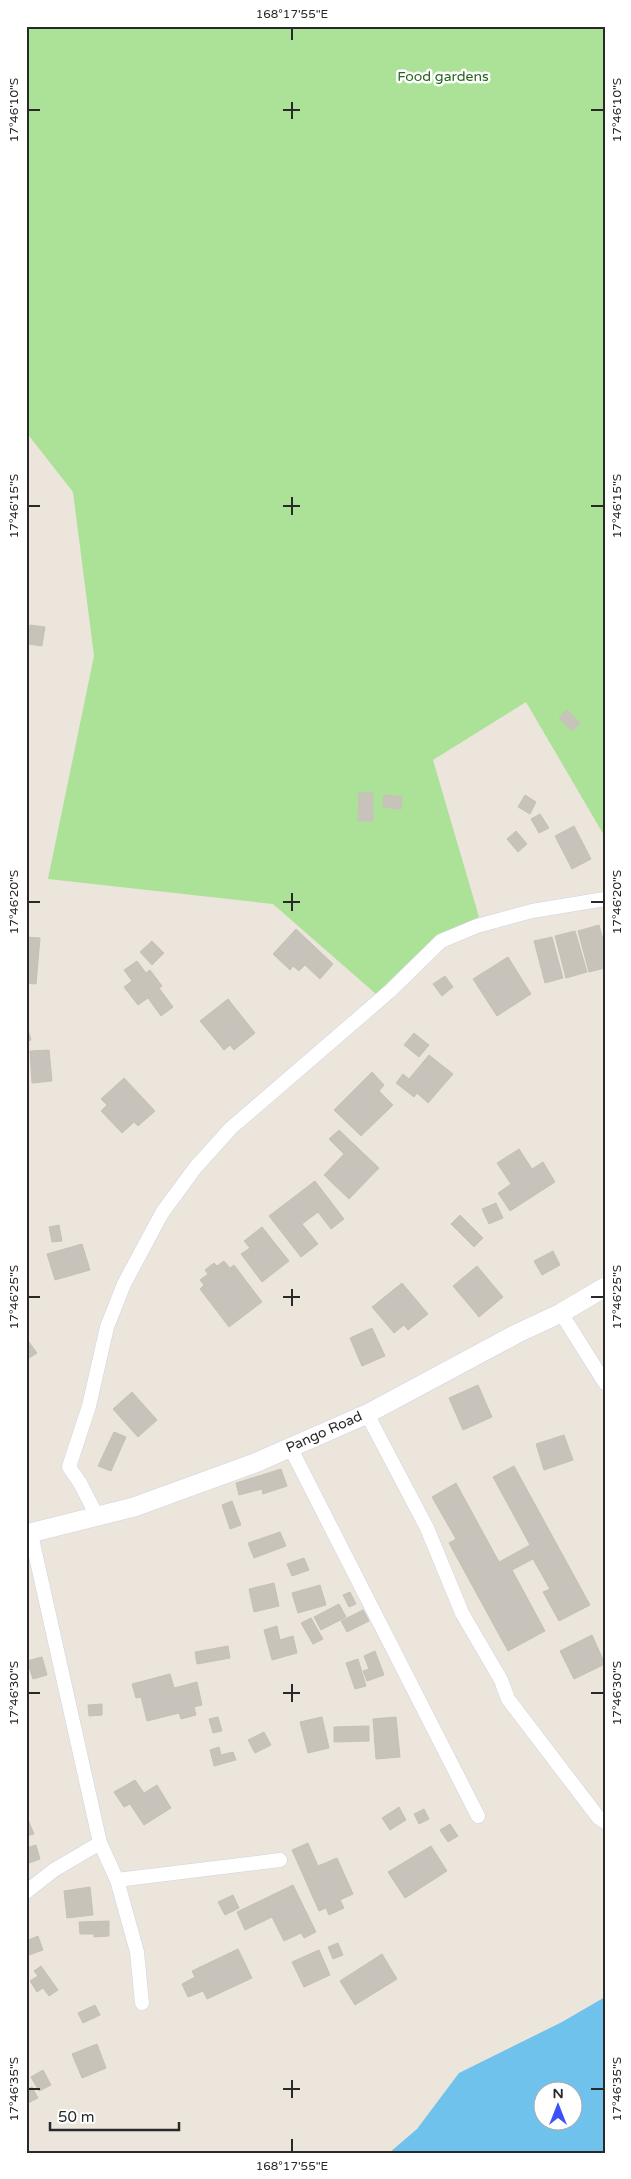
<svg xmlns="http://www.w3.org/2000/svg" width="631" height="2179" font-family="'Varela Round',sans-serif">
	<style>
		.green { fill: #ace198 }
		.water { fill: #6fc2ec; fill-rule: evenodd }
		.building { fill: #c7c3ba; stroke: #c6c1b5 }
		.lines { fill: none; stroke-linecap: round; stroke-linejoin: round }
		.street-casing { stroke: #d0d2e2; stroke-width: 15 }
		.secondary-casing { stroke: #d0d2e2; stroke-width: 20 }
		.street { stroke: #fff; stroke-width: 14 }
		.secondary { stroke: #fff; stroke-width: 19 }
		.ticks { fill: none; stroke: #292929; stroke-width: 2 }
		.labels { text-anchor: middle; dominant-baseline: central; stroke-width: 5; stroke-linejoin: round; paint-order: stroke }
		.park-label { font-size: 14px; fill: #25651b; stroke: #fff }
		.street-label { font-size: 14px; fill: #292929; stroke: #fff }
		.neatline { fill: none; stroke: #292929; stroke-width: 2 }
		.ticks-label { font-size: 12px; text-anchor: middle; fill: #292929 }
	</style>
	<rect width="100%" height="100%" fill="#ebe5db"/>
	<polygon class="green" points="26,26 605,26 605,837 526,702 433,760 479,917 435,938 376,994 273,904 48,879 94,656 73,492 26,432"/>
	<path class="water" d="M605,1997V2153H389L417,2129L459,2073L562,2022ZM544,2092H574V2122H544Z"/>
	<g class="building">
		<rect x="26" y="490" width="2" height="21"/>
		<polygon points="30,625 45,627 42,646 28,644"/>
		<polygon points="567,710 580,723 572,731 559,718"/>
		<polygon points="359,793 373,793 373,821 358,821"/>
		<polygon points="384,795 402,797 401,809 383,807"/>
		<polygon points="525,795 536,802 530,814 518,807"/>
		<polygon points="540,814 549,828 539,833 531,819"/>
		<polygon points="574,826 591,859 572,869 555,836"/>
		<polygon points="516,831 527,844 518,852 507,839"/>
		<polygon points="599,925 605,947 605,968 589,972 578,931"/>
		<polygon points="296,929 333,964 320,979 305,965 299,971 293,966 290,970 273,954"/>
		<polygon points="575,931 587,972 566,978 555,936"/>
		<polygon points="26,937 40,938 36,984 26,983"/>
		<polygon points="552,937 563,978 545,983 534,941"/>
		<polygon points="152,941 164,953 152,965 140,952"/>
		<polygon points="508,957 531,994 497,1016 473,979"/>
		<polygon points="137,961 146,973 150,970 162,986 159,988 173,1007 161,1016 148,998 138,1005 124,987 132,981 124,970"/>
		<polygon points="445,976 453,987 442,996 433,984"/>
		<polygon points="228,999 255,1033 234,1050 230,1045 224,1050 200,1021"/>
		<polygon points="26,1022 31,1040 26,1041"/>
		<polygon points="414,1033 429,1045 419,1057 404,1045"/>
		<polygon points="49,1050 52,1081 32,1083 30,1051"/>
		<polygon points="429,1055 453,1074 428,1103 417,1093 414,1097 396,1083 403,1074 409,1079"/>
		<polygon points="372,1072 384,1085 379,1091 393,1105 361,1136 334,1110"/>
		<polygon points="124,1078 155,1111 138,1126 134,1122 122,1133 101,1111 107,1105 101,1099"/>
		<polygon points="339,1130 379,1168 349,1199 324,1175 344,1154 329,1139"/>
		<polygon points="519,1149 532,1169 543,1162 555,1182 510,1211 498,1193 511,1184 497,1163"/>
		<polygon points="315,1181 344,1219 331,1229 318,1212 302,1224 318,1244 301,1257 269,1216"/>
		<polygon points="496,1203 503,1218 489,1224 482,1209"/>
		<polygon points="460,1215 483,1238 474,1247 451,1224"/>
		<polygon points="59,1225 62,1241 52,1242 49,1227"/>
		<polygon points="262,1227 289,1261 262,1282 241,1254 250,1248 244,1241"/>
		<polygon points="82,1244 90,1270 55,1280 47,1254"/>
		<polygon points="553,1251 560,1265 542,1275 534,1261"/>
		<polygon points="224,1261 230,1268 234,1265 262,1302 229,1327 200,1289 204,1285 200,1280 208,1274 205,1270 214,1263 217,1266"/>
		<polygon points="477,1266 503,1297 479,1317 453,1286"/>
		<polygon points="402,1283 428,1314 408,1330 404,1325 394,1333 372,1307"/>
		<polygon points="372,1328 385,1356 362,1366 350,1338"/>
		<polygon points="26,1338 37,1353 26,1360"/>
		<polygon points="478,1385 492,1417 463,1430 449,1398"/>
		<polygon points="132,1392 157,1420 138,1437 113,1409"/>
		<polygon points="114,1432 126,1437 111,1471 98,1466"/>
		<polygon points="564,1435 573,1460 544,1470 536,1444"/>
		<polygon points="514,1466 590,1605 559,1621 543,1592 550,1589 533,1559 512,1570 545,1631 508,1651 449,1543 456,1539 432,1497 456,1483 499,1562 530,1545 493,1477"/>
		<polygon points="281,1469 287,1486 263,1494 262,1489 239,1495 236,1483"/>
		<polygon points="232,1501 241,1525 230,1529 222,1505"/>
		<polygon points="280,1532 286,1546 254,1558 248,1543"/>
		<polygon points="304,1558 309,1570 292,1576 287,1564"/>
		<polygon points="274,1583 279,1606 254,1612 249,1589"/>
		<polygon points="320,1585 326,1605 298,1613 292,1593"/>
		<polygon points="350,1592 356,1604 349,1607 343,1595"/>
		<polygon points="339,1604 346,1617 321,1630 314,1617"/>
		<polygon points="363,1610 369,1621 347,1632 341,1621"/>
		<polygon points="311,1618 323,1639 313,1644 301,1623"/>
		<polygon points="277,1626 280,1640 293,1636 297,1653 272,1660 264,1630"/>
		<polygon points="592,1635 605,1664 574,1679 560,1651"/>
		<polygon points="228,1646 230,1658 197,1664 195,1652"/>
		<polygon points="375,1651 384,1675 367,1681 363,1671 369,1669 364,1656"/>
		<polygon points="42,1657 47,1675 33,1679 27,1661"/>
		<polygon points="358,1659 366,1686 355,1689 346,1663"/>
		<polygon points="170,1674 174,1688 197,1682 202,1705 194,1707 196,1715 181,1719 179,1713 147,1721 141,1697 136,1698 132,1684"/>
		<polygon points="102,1704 102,1715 89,1716 88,1705"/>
		<polygon points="218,1717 222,1731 213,1733 209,1719"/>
		<polygon points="322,1717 329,1748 308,1753 300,1722"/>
		<polygon points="396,1717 400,1757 376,1759 373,1719"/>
		<polygon points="369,1726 369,1741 334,1742 334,1727"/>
		<polygon points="264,1732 271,1745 255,1753 248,1740"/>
		<polygon points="219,1747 221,1755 233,1752 236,1760 214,1766 210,1750"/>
		<polygon points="135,1780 144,1793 157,1785 171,1808 144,1825 130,1804 124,1807 114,1792"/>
		<polygon points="399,1807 406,1820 390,1830 382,1818"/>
		<polygon points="424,1809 429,1819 419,1824 414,1814"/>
		<polygon points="26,1815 34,1834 26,1836"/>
		<polygon points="450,1824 458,1836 448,1842 440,1830"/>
		<polygon points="308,1843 318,1866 337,1858 353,1894 340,1900 344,1908 329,1915 326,1908 319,1911 292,1850"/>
		<polygon points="36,1845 40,1859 29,1863 26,1848"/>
		<polygon points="431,1846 447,1871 405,1898 388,1872"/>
		<polygon points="293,1885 316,1932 304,1938 301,1933 284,1941 272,1917 245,1930 237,1912"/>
		<polygon points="90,1887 93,1915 67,1918 64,1891"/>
		<polygon points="233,1895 239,1908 225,1915 218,1902"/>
		<polygon points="109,1921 109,1936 94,1937 94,1934 80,1934 79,1922"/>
		<polygon points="38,1936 43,1950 26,1956 26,1941"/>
		<polygon points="338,1943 343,1955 333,1959 328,1947"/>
		<polygon points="238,1949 252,1978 207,1999 203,1991 188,1997 182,1984 195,1977 192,1971"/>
		<polygon points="319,1950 330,1975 304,1987 292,1962"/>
		<polygon points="382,1954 397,1979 355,2005 340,1981"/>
		<polygon points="41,1966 58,1990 49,1996 43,1988 37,1992 30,1981 38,1976 34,1971"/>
		<polygon points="95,2005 100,2015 83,2023 78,2013"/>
		<polygon points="97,2044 106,2068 82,2078 72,2054"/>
		<polygon points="43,2070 51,2085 39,2091 31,2077"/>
		<polygon points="32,2087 38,2098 26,2104 26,2090"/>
	</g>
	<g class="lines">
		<g class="street-casing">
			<g id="street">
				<polyline points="561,1313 605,1383"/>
				<polyline points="367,1414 427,1528 462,1613 501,1680 508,1699 598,1817 605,1822"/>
				<polyline points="290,1447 478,1816"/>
				<polyline points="97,1516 80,1483 69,1467 89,1406 107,1327 124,1284 162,1213 195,1168 231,1128 390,991 441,941 477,926 532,911 605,899"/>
				<polyline points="31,1534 100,1843 117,1880 137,1952 142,2003"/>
				<polyline points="117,1880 280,1860"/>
				<polyline points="26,1892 54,1870 100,1843"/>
			</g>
		</g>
		<g class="secondary-casing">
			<polyline id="secondary" points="26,1534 134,1507 255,1463 367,1414 518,1333 561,1313 605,1287"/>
		</g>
		<use href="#street" class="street"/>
		<use href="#secondary" class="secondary"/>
	</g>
	<path class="ticks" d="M292,28V40M292,102V119M28,110H40M283,110H300M591,110H604M292,497V515M28,506H40M283,506H300M591,506H604M292,893V911M28,902H40M283,902H300M591,902H604M292,1289V1306M28,1297H40M283,1297H300M591,1297H604M292,1684V1702M28,1693H40M283,1693H300M591,1693H604M292,2080V2098M28,2089H40M283,2089H300M591,2089H604M292,2139V2152"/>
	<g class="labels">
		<g class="park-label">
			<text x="443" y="76">Food gardens</text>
		</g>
		<g class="street-label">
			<text transform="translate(324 1432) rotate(-24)">Pango Road</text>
		</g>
	</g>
	<rect width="631" height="2179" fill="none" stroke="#ffffff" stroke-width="55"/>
	<g transform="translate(558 2106)"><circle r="24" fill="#ffffff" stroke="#a9a9a9"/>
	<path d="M0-4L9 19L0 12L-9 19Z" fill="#3c52f7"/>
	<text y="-8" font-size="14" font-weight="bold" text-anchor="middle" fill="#292929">N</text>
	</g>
	<path d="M50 2122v8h129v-8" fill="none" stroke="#292929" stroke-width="2.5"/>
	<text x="58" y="2122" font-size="15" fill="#292929" stroke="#ffffff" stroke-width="4" paint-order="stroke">50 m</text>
	<rect x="28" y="28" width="576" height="2124" class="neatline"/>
	<g class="ticks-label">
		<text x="292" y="18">168°17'55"E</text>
		<text transform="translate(14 110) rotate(-90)" y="4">17°46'10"S</text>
		<text transform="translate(617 110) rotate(-90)" y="4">17°46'10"S</text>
		<text transform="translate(14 506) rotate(-90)" y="4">17°46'15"S</text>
		<text transform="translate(617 506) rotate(-90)" y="4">17°46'15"S</text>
		<text transform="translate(14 902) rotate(-90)" y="4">17°46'20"S</text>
		<text transform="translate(617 902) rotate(-90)" y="4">17°46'20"S</text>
		<text transform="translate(14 1297) rotate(-90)" y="4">17°46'25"S</text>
		<text transform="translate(617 1297) rotate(-90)" y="4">17°46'25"S</text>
		<text transform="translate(14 1693) rotate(-90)" y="4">17°46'30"S</text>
		<text transform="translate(617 1693) rotate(-90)" y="4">17°46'30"S</text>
		<text transform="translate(14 2089) rotate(-90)" y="4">17°46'35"S</text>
		<text transform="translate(617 2089) rotate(-90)" y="4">17°46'35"S</text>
		<text x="292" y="2170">168°17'55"E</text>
	</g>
</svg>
